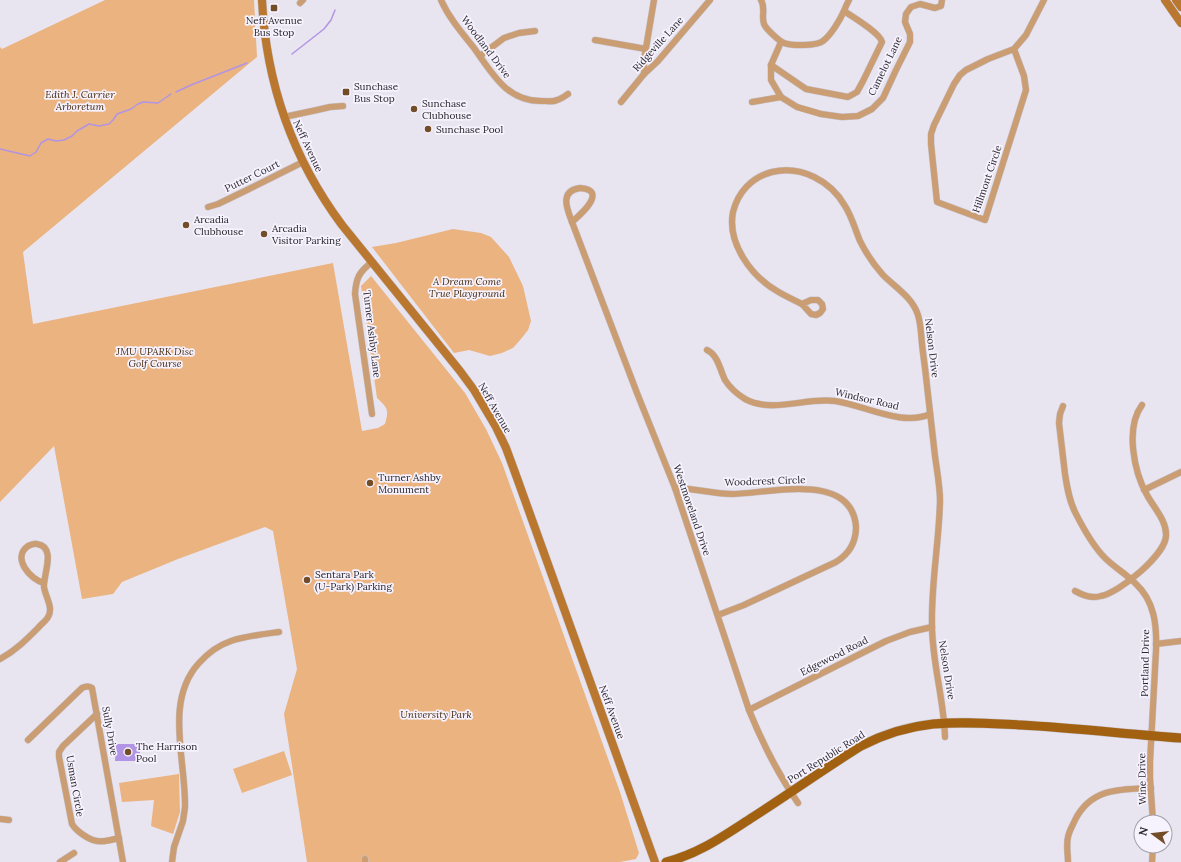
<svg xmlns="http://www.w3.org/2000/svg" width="1181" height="862" font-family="Lora,serif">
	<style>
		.green { fill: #eab380 }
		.water { fill: #b194e3 }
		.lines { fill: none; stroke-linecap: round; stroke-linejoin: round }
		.stream { stroke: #b194e3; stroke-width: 1.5 }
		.minor-casing { stroke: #c6c3cd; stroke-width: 7 }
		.secondary-casing { stroke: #c6c3cd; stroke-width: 9 }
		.primary-casing { stroke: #c6c3cd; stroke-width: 10 }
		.minor { stroke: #cb9d73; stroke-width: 6 }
		.secondary { stroke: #ba7730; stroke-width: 8 }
		.primary { stroke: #a26111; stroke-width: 9 }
		.poi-dot { fill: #724d28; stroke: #f6f2fe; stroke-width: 1.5 }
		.labels { text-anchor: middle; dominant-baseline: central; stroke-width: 3.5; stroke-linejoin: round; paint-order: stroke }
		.poi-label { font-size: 10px; fill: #29272c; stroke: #f6f2fe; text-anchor: start }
		.street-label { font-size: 10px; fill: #29272c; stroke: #f6f2fe }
		.park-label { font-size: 10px; font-style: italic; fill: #452a0d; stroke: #f6f2fe }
	</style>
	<rect width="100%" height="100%" fill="#e8e5f0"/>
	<g class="green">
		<path d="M105,0H254L257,57L23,252L33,324L333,263L362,431L378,428L385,424C389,410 388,408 377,398L361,286L371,276L465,393L486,429L502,463L620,792L639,853L636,859L620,862H307L284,714L297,669L273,531L265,527L178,559L122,582L113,594L82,599L54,446L0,502V47L2,49Z"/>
		<polygon points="453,229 481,233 491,237 509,257 523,286 531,321 528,330 521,339 513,348 502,353 490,356 469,350 454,353 372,247 396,243"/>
		<polygon points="284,751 292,775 242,793 233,769"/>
		<polygon points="179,774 180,812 173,834 151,826 154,800 122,802 119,783"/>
	</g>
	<polygon class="water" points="116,744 140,744 140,761 115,761"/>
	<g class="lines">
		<g class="stream">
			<polyline points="292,54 324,29 331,20 335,10"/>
			<polyline points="176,92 191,85 247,63"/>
			<polyline points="0,149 30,156 36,152 41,143 48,139 56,141 64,140 72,136 77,131 89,124 99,126 109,124 113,120 117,114 131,109 138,104 143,102 158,103 171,94"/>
		</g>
		<g class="minor-casing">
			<g id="minor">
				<path d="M441,0C449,18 462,33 474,48C492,73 507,102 542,101C547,101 553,102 557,100C561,99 565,96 568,94"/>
				<path d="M761,0C766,8 761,16 764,24C766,29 779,41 784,43C792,46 817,46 823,41C831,35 840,20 844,11C853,17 880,33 882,42L863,81L857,92L848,97L806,89L771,65"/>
				<polyline points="300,3 303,0"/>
				<polyline points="844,11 846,6 849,0"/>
				<polyline points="595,40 646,49"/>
				<polyline points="781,42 771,65 771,80 781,97 797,107 821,114 842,117 858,116 872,109 883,98 896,70 910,42 910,34 905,22 906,14 911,7 920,4 935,8 941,6 942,0"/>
				<polyline points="1014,49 1024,76 1026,90 985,220 937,202 931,144 931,134 934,125 954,84 960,75 966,70 988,59 1014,49 1026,35 1044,0"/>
				<polyline points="480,56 504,38 519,33 535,31"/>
				<polyline points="644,74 644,60 654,0"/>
				<polyline points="621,102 644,74 658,61 710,0"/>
				<polyline points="752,102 781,97"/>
				<polyline points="284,117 317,110 330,107 343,106"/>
				<path d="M580,188C609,190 580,215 572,222C567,209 559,191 580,188Z"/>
				<polyline points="208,207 218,204 247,190 303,162"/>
				<path d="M572,222L637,393L675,488L749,710C762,742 778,774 798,803"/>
				<path d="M372,262C359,272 356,278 355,294L372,414"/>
				<polygon points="811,300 818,300 822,304 823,309 820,313 816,315 811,314 802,304"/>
				<path d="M802,304C794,300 785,296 777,291C751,276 727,243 733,212C738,192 752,177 772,172C801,165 831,181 845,206C852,217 855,229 860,241C866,253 874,265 883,275C896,288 912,297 918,315C921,325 921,334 922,344C923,355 925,366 926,377C929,403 932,429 935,456C937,471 940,486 940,501C939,543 931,584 932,625C932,663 944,699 945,737"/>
				<path d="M707,350C718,355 720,370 725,380C730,388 737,394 745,399C773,414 805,397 835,401C864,405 902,427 930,414"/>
				<path d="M1063,406L1060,414L1059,423C1061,440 1063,457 1065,474C1067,487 1069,500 1075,512C1083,528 1092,545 1105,558C1114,567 1126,574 1135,583C1155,601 1157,626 1156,651L1150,762V778L1153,822"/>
				<path d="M675,488C694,488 713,494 732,494C767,494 852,470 856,527C856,542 849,554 836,562L744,605L718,615"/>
				<polyline points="1144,490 1181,472"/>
				<path d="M1075,591C1083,595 1091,599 1101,596C1119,593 1165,555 1166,536C1167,521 1154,508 1147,495C1134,472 1125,428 1142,405"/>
				<polyline points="1156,644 1181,641"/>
				<path d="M0,659C15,651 26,640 38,628C41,624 46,621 48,617C54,608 45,596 44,587C43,575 57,547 37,544C34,543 30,545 28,546C11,558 31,580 44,583"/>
				<polyline points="749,710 886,641 910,632 932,627"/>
				<path d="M97,714L63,746L59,752V757L72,824C76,831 89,840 97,841C104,842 112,840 119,838"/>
				<path d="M28,740L82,688C86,686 89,686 92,688L123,862"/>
				<polyline points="0,819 9,820"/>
				<polyline points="365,859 365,862"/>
				<polyline points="60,862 74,853"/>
				<path d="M172,862L174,847L183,821L185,807C186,760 164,701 199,663C208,653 219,645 231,641C246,636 264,634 279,632"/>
				<path d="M1068,862C1068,854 1066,845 1068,837C1069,831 1073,825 1075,820C1091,788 1120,789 1151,788"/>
				<polyline points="1152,862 1153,846"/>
			</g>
		</g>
		<g class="secondary-casing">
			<g id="secondary">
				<path d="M262,0C266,82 293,159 342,225L460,371L474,390L496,427L506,448L517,478L655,862"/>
				<polyline points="1165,0 1181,23"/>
				<polyline points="1176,0 1181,7"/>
			</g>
		</g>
		<g class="primary-casing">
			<path id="primary" d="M666,862C699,854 725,835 753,817C789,794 824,769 861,746C917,717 960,722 1021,725C1074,728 1127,734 1181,738"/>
		</g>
		<use href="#minor" class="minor"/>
		<use href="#secondary" class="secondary"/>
		<use href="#primary" class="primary"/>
	</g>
	<g class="poi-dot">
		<rect x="270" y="4" width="8" height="8" rx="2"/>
		<rect x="342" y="88" width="8" height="8" rx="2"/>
		<circle cx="414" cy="109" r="4"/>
		<circle cx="428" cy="129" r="4"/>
		<circle cx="186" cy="225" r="4"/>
		<circle cx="264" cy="234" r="4"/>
		<circle cx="370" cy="483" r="4"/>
		<circle cx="307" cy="580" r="4"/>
		<circle cx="128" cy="752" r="4"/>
	</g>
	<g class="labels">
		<g class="poi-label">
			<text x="274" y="20" text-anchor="middle">Neff Avenue<tspan x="274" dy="12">Bus Stop</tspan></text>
			<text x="354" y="86">Sunchase<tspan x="354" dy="12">Bus Stop</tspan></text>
			<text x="422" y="103">Sunchase<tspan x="422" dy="12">Clubhouse</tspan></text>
			<text x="436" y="129">Sunchase Pool</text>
			<text x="194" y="219">Arcadia<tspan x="194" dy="12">Clubhouse</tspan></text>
			<text x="272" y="228">Arcadia<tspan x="272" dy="12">Visitor Parking</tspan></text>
			<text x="378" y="477">Turner Ashby<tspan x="378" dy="12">Monument</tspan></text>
			<text x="315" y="574">Sentara Park<tspan x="315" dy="12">(U-Park) Parking</tspan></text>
			<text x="136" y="746">The Harrison<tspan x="136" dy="12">Pool</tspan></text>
		</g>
		<g class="street-label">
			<text transform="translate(658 44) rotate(-48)">Ridgeville Lane</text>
			<text transform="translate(486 47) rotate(53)">Woodland Drive</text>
			<text transform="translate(885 66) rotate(-64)">Camelot Lane</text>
			<text transform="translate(308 146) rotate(65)">Neff Avenue</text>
			<text transform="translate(252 176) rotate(-26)">Putter Court</text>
			<text transform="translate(987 179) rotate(-71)">Hillmont Circle</text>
			<text transform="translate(372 334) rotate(83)">Turner Ashby Lane</text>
			<text transform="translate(932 348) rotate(83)">Nelson Drive</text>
			<text transform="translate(867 399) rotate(13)">Windsor Road</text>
			<text transform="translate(495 408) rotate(60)">Neff Avenue</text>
			<text transform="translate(765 481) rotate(-2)">Woodcrest Circle</text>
			<text transform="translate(692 510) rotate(71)">Westmoreland Drive</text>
			<text transform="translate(834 656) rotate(-27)">Edgewood Road</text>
			<text transform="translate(1145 663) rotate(-89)">Portland Drive</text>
			<text transform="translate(947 670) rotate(81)">Nelson Drive</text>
			<text transform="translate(612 712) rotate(70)">Neff Avenue</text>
			<text transform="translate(110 731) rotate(80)">Sully Drive</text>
			<text transform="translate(826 757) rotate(-32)">Port Republic Road</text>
			<text transform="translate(1142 779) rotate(-91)">Wine Drive</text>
			<text transform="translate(75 786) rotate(80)">Usman Circle</text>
		</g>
		<g class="park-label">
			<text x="80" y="94">Edith J. Carrier<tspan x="80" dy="12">Arboretum</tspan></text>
			<text x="467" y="281">A Dream Come<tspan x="467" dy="12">True Playground</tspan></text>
			<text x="155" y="351">JMU UPARK Disc<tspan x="155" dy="12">Golf Course</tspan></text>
			<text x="436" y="714">University Park</text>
		</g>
	</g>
	<g transform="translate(1153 834) rotate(285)"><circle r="19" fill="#f6f2fe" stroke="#a4a1aa"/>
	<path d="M0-3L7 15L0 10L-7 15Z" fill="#724d28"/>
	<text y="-6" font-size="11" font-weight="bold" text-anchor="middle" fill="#29272c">N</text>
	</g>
</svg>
